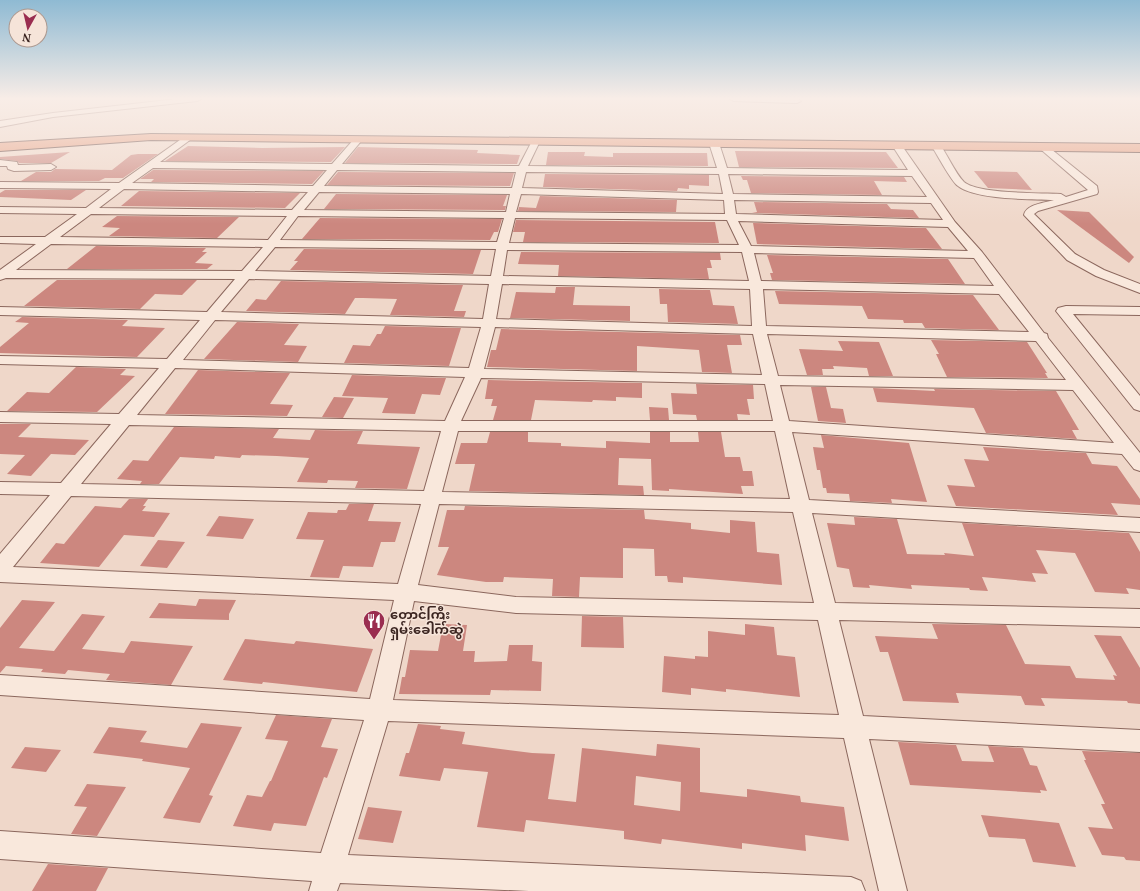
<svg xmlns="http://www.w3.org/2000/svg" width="1140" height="891" font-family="'Noto Serif','Noto Sans Myanmar',serif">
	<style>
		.building { fill: #cc877f; fill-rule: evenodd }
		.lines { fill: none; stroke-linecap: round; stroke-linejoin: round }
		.minor-casing { stroke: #8b675d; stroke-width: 2 }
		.trunk-casing { stroke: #593731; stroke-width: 2 }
		.minor { fill: #f9e8dc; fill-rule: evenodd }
		.trunk { fill: #e69d7f; fill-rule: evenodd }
		.labels { text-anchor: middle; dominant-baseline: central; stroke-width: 3; stroke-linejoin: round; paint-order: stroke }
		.near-poi-label { font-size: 13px; font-weight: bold; fill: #3c2521; stroke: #f6e4d9; text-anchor: start }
	</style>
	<rect width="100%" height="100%" fill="#efd7c9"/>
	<g class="building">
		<polygon points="188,146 262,148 345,147 331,162 165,161"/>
		<polygon points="358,147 478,150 477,153 520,155 517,164 345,163"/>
		<polygon points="735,151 886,152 898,168 739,167"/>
		<polygon points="70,152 51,163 19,163 17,161 0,159 0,157"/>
		<polygon points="548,152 585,152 584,156 613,157 613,153 707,153 708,166 546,165"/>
		<polygon points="138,154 158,154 123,178 105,178 99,181 21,181 36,172 51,172 55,169 112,170 131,155"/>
		<polygon points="153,170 324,171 312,184 151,182 154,179 140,179"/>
		<polygon points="974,171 1017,172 1032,190 988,188"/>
		<polygon points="338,172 514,173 510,186 327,185"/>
		<polygon points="545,174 709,175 709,186 689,185 689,189 678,188 677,191 543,187"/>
		<polygon points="741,176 904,177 907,182 874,181 882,195 751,193 747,180 743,180"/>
		<polygon points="5,190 86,190 71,200 0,197 0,193"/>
		<polygon points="139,191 300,193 285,208 121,206"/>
		<polygon points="336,194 507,195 503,206 506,206 505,210 324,209"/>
		<polygon points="540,196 677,200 676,212 518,211 519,207 536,208"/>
		<polygon points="754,202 887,204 891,209 913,210 919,218 752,213 757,212"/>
		<polygon points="1057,210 1089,212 1134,257 1129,263"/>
		<polygon points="117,216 239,217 217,238 109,236 120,228 102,227"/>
		<polygon points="320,218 502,219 498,232 494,232 490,240 302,239"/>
		<polygon points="516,220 715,222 719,243 523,242 525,232 513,232"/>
		<polygon points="753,223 926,228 942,249 757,244"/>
		<polygon points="96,246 206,248 202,252 207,252 195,263 213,264 207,269 67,269"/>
		<polygon points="304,249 481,250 473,274 290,270 298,261 294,261"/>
		<polygon points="521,252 720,253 721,260 710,260 712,268 707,268 709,279 558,276 559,265 518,264"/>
		<polygon points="767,255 948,259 965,284 772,280 770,273 773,273"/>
		<polygon points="57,280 197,280 182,295 155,294 140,309 24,306"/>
		<polygon points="281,281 463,285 454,311 466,311 464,317 390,315 397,299 363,298 355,298 345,314 246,311 256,299 266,300"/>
		<polygon points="556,287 575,287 573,305 630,306 630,321 510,318 516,292 555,293"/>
		<polygon points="659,289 710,290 713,305 734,306 738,324 668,322 667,304 660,304"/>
		<polygon points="775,291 973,295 999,330 925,328 922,323 904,323 903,320 868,319 862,306 779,304"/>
		<polygon points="22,317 128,320 122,326 165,328 137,357 0,353 0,347 29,323 15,322"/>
		<polygon points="237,322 299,324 284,345 307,346 298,362 204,359"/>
		<polygon points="385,326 461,328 449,366 344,363 353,345 370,346 377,334 381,334"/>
		<polygon points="501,329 740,335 742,345 727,345 732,373 702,372 699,350 637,346 637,371 487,367 491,350 496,350"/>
		<polygon points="931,340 1027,342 1047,373 1045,373 1048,378 947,377 936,354 939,354"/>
		<polygon points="838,341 879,342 893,376 869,376 867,368 833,366 834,369 822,369 823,375 807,375 799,349 843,351"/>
		<polygon points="76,367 126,369 120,375 135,376 97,412 7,411 27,392 49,393"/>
		<polygon points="198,370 290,373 270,404 293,405 287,416 165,414"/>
		<polygon points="352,375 446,378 440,395 422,394 415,414 382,413 388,398 342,396"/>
		<polygon points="488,380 642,383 642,398 616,397 616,401 593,400 592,402 535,400 531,420 493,420 497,406 491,406 493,399 485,399"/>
		<polygon points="696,384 753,385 754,399 747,399 750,415 737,414 738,420 697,420 696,415 673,414 671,393 697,394"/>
		<polygon points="811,387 826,387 831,408 843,409 846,423 818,421"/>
		<polygon points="873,388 935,391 934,389 1056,391 1079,430 1072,430 1077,439 986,433 974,408 877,402"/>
		<polygon points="334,397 354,398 343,418 322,417"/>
		<polygon points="649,407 668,408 669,420 650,420"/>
		<polygon points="0,424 31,424 18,437 89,440 75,455 51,454 31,476 7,474 25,455 0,454"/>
		<polygon points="174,427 279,429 273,438 310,440 315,430 363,431 357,444 420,447 407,489 355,488 358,481 328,480 327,483 297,482 309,458 277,456 242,455 240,458 215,456 214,459 180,457 159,484 140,484 142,481 117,479 133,460 148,461"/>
		<polygon points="490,432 528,432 528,442 561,443 561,446 606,448 606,441 650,443 650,432 670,432 670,442 699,442 698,432 721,432 725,457 740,457 743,471 752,471 754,486 741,486 743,494 669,489 669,491 652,490 651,459 619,458 618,485 643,486 644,495 469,491 475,464 455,464 461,443 487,443"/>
		<polygon points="821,435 909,443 927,502 891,499 892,503 850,501 849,494 827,493 826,488 823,488 820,470 817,470 813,447 824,448"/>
		<polygon points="983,447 1086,453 1092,464 1117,466 1140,499 1140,505 1111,503 1118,515 956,506 947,485 975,487 964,459 989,461"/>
		<polygon points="129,499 148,499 143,506 146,506 142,511 170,513 154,537 124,535 99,567 40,563 56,543 64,544 95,506 121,508"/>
		<polygon points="349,504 374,504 368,521 401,522 395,542 381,542 373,567 343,566 339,578 310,577 324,540 296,539 308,512 337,513 338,510 346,510"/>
		<polygon points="465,506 644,510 645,519 691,523 691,529 730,533 730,520 755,522 757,552 779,554 782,585 683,577 683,583 668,582 667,576 655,576 654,549 623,548 623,578 580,577 579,597 552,596 553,579 504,577 503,582 486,582 437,575 449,547 438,547 447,510 464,510"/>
		<polygon points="219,516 254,519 243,539 206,536"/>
		<polygon points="854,517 897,519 907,554 945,555 944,553 974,556 962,523 1129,533 1140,552 1140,590 1126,588 1129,594 1095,592 1075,553 1036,550 1048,574 1032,573 1036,582 982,577 988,591 970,590 969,588 911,585 912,589 869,585 870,588 853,587 849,569 837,567 827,523 855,525"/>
		<polygon points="158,540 185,542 167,568 140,566"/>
		<polygon points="199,599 236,600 229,614 229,620 149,618 159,603 196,606"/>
		<polygon points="22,600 55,602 19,648 54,651 82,614 105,616 82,649 124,653 131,641 193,646 171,685 106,680 110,674 68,670 65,674 41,672 43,669 6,666 0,673 0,628"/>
		<polygon points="582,616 623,617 624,648 581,647"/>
		<polygon points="443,624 467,625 463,651 475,651 474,662 507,661 509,645 533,645 532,661 542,662 541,691 491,690 490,695 399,694 402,677 405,677 410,650 438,651"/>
		<polygon points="745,624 774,627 777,655 795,657 800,697 726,689 726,692 691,688 691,695 662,692 664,656 695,659 695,656 708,657 708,631 745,635"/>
		<polygon points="932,624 1006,625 1025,664 1070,666 1076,678 1115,680 1113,675 1117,676 1094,635 1121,636 1140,668 1140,704 1128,703 1127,701 1041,698 1045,706 1025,705 1021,696 956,693 959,703 903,701 888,652 880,652 875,636 938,639"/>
		<polygon points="245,639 294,644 296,641 373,649 357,692 263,682 262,684 223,680"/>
		<polygon points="276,715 332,719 321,747 338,749 327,778 324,777 306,826 274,823 271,831 233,826 247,795 262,797 270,781 271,781 288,741 265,739"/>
		<polygon points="201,723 242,727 209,795 213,796 200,823 163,818 190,768 142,761 143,759 93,753 109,727 147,731 140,742 187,748"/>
		<path d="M418,724L441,726L440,729L465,732L462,744L532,753L555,754L548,799L576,802L582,748L656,756L657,744L700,748V792L747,797V789L800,796L801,802L844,807L849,841L805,835L806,851L742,843V849L662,839L661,844L624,839V831L526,820L524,832L477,827L488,772L444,768L440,781L399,776L406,753H409ZM636,776L681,782L680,811L634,805Z"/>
		<polygon points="898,742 956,745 962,761 994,762 988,746 1023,748 1030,765 1037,766 1047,791 1040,790 1041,793 910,785"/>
		<polygon points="25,747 61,750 46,772 11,768"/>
		<polygon points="1082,751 1140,753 1140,861 1126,860 1124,857 1102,855 1088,827 1113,829 1101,804 1105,804 1084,760 1086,760"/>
		<polygon points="87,784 126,787 97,836 71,834 87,807 74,806"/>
		<polygon points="368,807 402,811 393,843 358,839"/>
		<polygon points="981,815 1059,823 1076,867 1033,862 1025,839 989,837"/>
		<polygon points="48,864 108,868 96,891 32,891"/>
	</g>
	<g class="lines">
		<g class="minor-casing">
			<g id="minor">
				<polygon points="177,99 201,99 197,101 53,117 0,127 0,121 53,113"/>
				<polygon points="730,99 798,99 801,101 797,103 734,101"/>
				<path d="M187,135L191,138L190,140L160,162L332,164L355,138L358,137L362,140L342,164L519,166L532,141L536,138L540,141L528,166L717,168L709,143L714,140L719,143L727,168L908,170L892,145L894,143H900L955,222L982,252L1044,333L1047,334L1048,338L1140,453V471L1134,469L1122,454L792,432L809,500L1140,518V532L812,513L835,603L1140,609V627L839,620L863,716L1140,730V752L869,739L907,891H879L844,738L388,721L348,855L851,877L861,881L865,891H529L340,883L337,891H309L312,881L0,859V831L321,853L364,720L0,695V675L370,699L394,600L0,582V554L50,495L0,494V482L61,483L111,424L0,422V412L119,414L159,368L0,364V356L167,359L200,320L0,315V307L207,312L235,279L6,278L0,280V270L36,244L0,243V237H45L77,214L0,213V207L86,208L111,189L0,188V182L119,183ZM153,168L327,170L313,186L132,183ZM337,170L516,172L512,188L324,186ZM526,172L719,174L723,194L522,188ZM728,174L912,176L927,197L733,194ZM124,189L308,192L292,210L99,208ZM319,192L510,194L506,212L304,210ZM521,194L724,200L725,214L516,212ZM734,200L931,203L943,220L736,214ZM91,214L287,216L268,240L60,237ZM298,216L504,218L497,242L280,240ZM515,218L727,220L739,245L509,243ZM738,221L948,227L968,251L751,246ZM51,244L263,247L242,271L16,270ZM275,247L496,249L491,276L255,271ZM507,250L742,252L749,281L503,276ZM754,253L974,258L994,286L761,281ZM249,279L489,284L483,319L221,312ZM502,284L750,289L752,326L496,319ZM763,289L999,294L1029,332L766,326ZM215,320L481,327L469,368L183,360ZM495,327L753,334L762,375L484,369ZM767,334L1036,341L1066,380L778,376ZM175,368L465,377L445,421L137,415ZM481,378L765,384L773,421H461ZM780,385L1073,390L1114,443L789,421ZM129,425L441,431L424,491L81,484ZM458,431H775L790,499L442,492ZM71,496L421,504L398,584L13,567ZM439,504L793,512L814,603L516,597L418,585ZM414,601L516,613L818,620L839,715L393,700Z"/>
				<path d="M936,142L939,143C947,154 955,173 964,182C978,194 1041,193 1061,194L1066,197L1088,190L1038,147L1040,145H1046L1097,186L1098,192L1097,194L1038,211L1034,214L1075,254L1104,270L1140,284V293L1096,276L1067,260L1024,215C1026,204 1045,203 1054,200C1031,199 976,200 958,186C951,181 937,154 931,145Z"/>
				<polygon points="0,160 17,162 18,165 51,164 56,167 51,170 14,171 8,169 7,166 0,166"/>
				<polygon points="1066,306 1140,307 1140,315 1073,314 1140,396 1140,411 1134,409 1056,311 1058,308"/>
			</g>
		</g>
		<g class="trunk-casing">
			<polygon id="trunk" points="151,134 1140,144 1140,152 151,140 0,151 0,143"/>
		</g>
		<use href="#minor" class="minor"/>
		<use href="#trunk" class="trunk"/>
	</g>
	<linearGradient id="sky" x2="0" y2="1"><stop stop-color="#8fbad3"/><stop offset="0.44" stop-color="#f8ede7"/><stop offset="1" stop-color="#f8ede7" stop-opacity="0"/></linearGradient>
	<rect width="1140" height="224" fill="url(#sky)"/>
	<defs>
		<g id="restaurant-pin" transform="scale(1.15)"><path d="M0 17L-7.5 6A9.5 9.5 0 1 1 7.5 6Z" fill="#9a2d50" stroke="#f6e4d9"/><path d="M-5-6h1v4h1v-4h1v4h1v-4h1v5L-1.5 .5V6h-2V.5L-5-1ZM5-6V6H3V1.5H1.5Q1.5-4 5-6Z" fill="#fff"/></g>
	</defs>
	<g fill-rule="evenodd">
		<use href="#restaurant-pin" x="374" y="621"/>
	</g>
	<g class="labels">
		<g class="near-poi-label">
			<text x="390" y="614">တောင်ကြီး<tspan x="390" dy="15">ရှမ်းခေါက်ဆွဲ</tspan></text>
		</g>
	</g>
	<g transform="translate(28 28) rotate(188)"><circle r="19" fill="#f6e4d9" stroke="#ac988f"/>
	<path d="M0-3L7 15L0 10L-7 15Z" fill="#9a2d50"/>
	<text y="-6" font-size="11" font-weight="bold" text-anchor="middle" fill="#3c2521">N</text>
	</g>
</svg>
